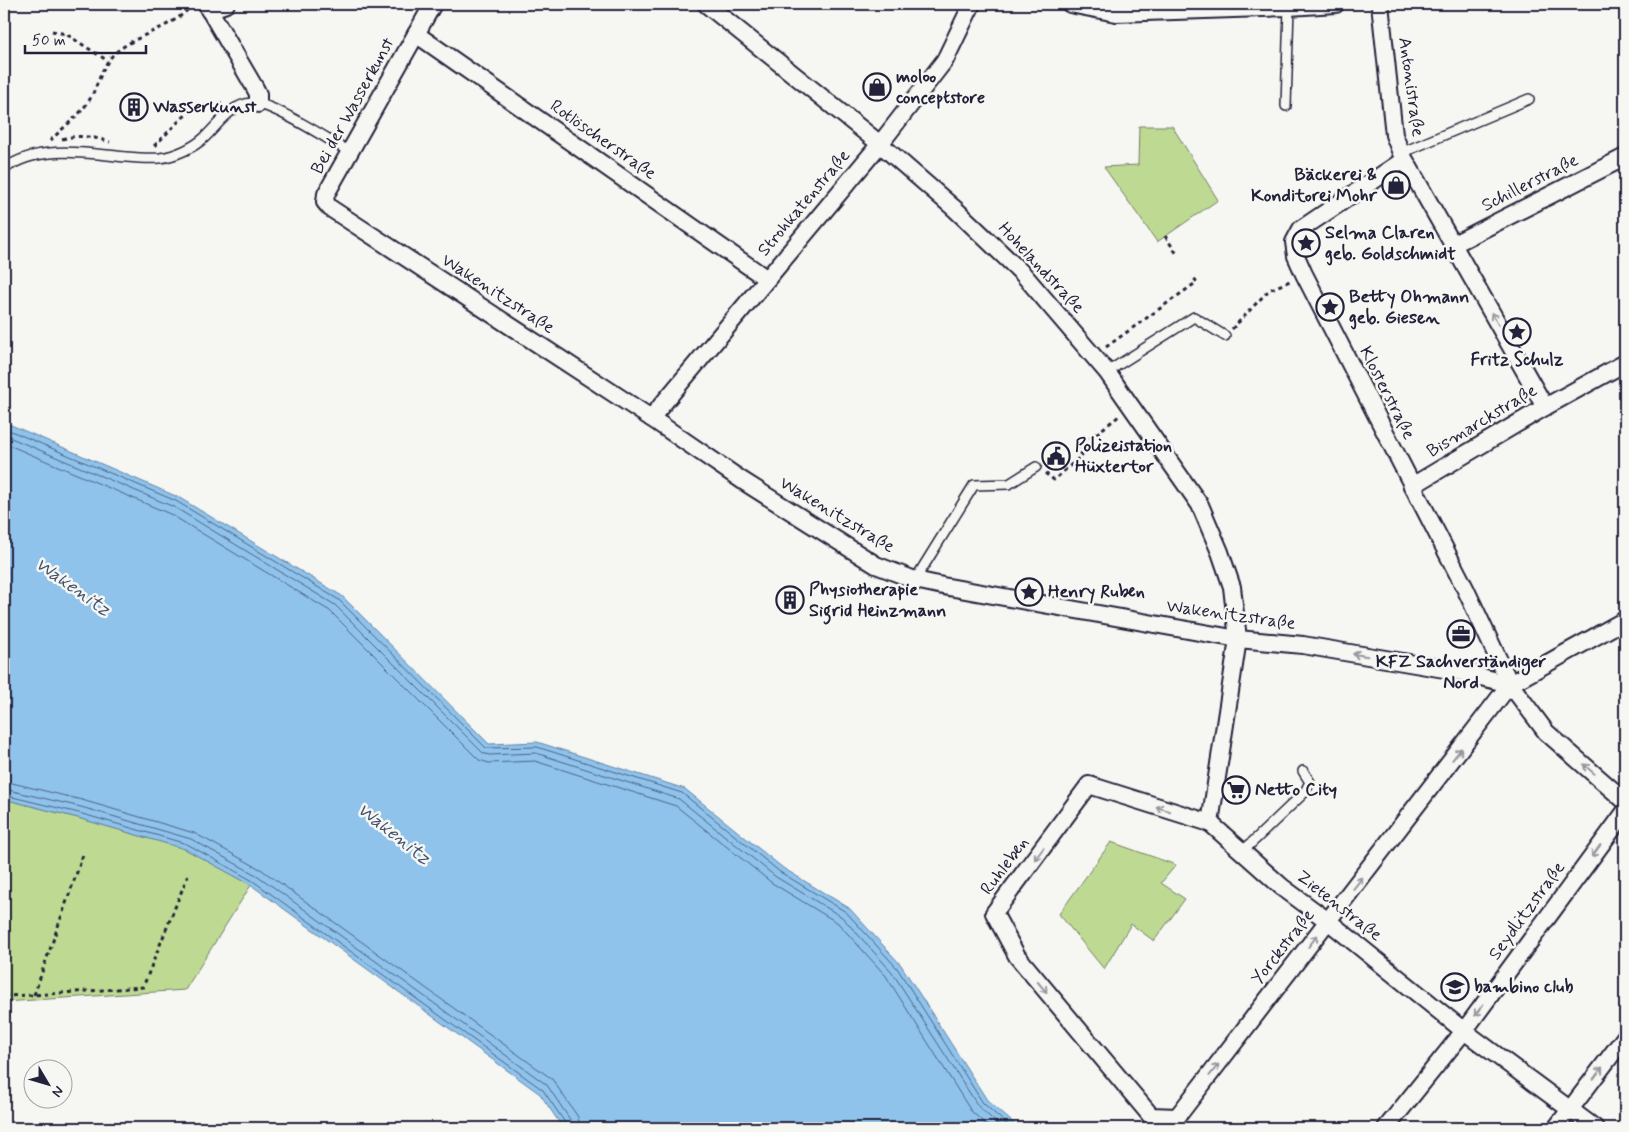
<svg xmlns="http://www.w3.org/2000/svg" width="1629" height="1132" font-family="Mynerve,sans-serif">
	<style>
		.green { fill: #beda92; stroke: #707e66 }
		.water { fill: #8fc3ec; stroke: #6383a5 }
		.lines { fill: none; stroke-linecap: round; stroke-linejoin: round }
		.shore { stroke: #4e6282; stroke-width: 1 }
		.lane-casing { stroke: #22223b; stroke-width: 12 }
		.street-casing { stroke: #22223b; stroke-width: 20 }
		.path { stroke: #22223b; stroke-width: 3; stroke-dasharray: 4 4; stroke-linecap: butt }
		.lane { stroke: #f6f6f2; stroke-width: 9 }
		.street { stroke: #f6f6f2; stroke-width: 16 }
		.oneway { stroke: #9797a0 }
		.labels { text-anchor: middle; dominant-baseline: central; stroke-width: 5; stroke-linejoin: round; paint-order: stroke }
		.poi-label { font-size: 18px; font-weight: bold; fill: #22223b; stroke: #f6f6f2; text-anchor: start }
		.street-label { font-size: 18px; fill: #22223b; stroke: #f6f6f2 }
		.water-label { font-size: 19px; font-style: italic; fill: #435270; stroke: #f6f6f2 }
	</style>
	<rect width="100%" height="100%" fill="#f6f6f2"/>
	<filter id="ink" filterUnits="userSpaceOnUse"><feTurbulence type="fractalNoise" baseFrequency=".02" numOctaves="2"/><feDisplacementMap in="SourceGraphic" scale="10" xChannelSelector="R" yChannelSelector="G"/><feConvolveMatrix kernelMatrix="1 2 1 2 8 2 1 2 1" color-interpolation-filters="sRGB"/></filter>
	<g filter="url(#ink)">
		<g class="green">
			<polygon points="1139,126 1172,126 1218,200 1157,242 1104,167 1138,165"/>
			<polygon points="4,799 78,818 185,849 251,885 185,990 4,1002"/>
			<polygon points="1111,842 1176,865 1161,883 1185,899 1154,941 1131,924 1104,969 1059,914"/>
		</g>
		<polygon class="water" points="4,422 178,497 342,596 489,744 537,742 685,789 783,868 849,908 901,965 987,1100 1019,1128 563,1128 540,1094 251,885 185,849 78,818 4,799"/>
		<g class="lines">
			<g class="shore">
				<polyline points="4,428 176,501 339,600 486,748 537,747 682,793 780,872 846,912 897,968 983,1103 1011,1128"/>
				<polyline points="4,435 174,507 335,605 483,753 489,755 536,753 679,799 776,877 842,917 892,972 978,1106 1002,1128"/>
				<polyline points="4,443 170,514 330,611 479,760 489,763 535,761 676,806 772,883 838,923 886,976 971,1111 990,1128"/>
				<polyline points="4,781 82,800 194,833 262,870 552,1079 578,1117 580,1128"/>
				<polyline points="4,789 81,807 191,839 258,876 547,1085 571,1121 573,1128"/>
				<polyline points="4,795 79,813 187,844 253,881 543,1090 566,1124 567,1128"/>
			</g>
			<g class="lane-casing">
				<g id="lane">
					<polyline points="1286,106 1289,7"/>
					<polyline points="1401,153 1529,99"/>
					<path d="M4,169C38,144 86,153 126,157C137,158 149,159 160,158C175,156 193,148 204,138C218,125 231,104 252,103C271,102 331,141 350,152"/>
					<polyline points="1107,372 1194,317 1225,336"/>
					<polyline points="915,580 974,485 1009,484 1036,467"/>
					<polyline points="1242,852 1305,792 1310,782 1303,771"/>
				</g>
			</g>
			<g class="street-casing">
				<g id="street">
					<polyline points="206,4 255,88 258,94 258,104"/>
					<polyline points="433,4 326,194 325,202 330,208 651,418 743,481 876,565 915,580 943,586 1238,639 1303,645 1456,671 1510,684"/>
					<polyline points="706,4 880,144 955,209 1023,274 1107,372 1200,505 1220,552 1232,587 1238,639 1210,823 1282,887 1328,921 1464,1031 1595,1128"/>
					<polyline points="1070,4 1116,13 1289,7 1336,4"/>
					<polyline points="1380,4 1394,135 1401,153 1545,407"/>
					<polyline points="209,10 226,4"/>
					<polyline points="416,34 767,279"/>
					<polyline points="1404,160 1301,229 1294,242 1296,256 1304,274 1465,588 1510,684 1546,732 1625,801"/>
					<polyline points="1452,245 1625,157"/>
					<polyline points="651,418 880,144 945,60 972,4"/>
					<polyline points="1412,486 1545,407 1625,363"/>
					<polyline points="1210,823 1089,785 994,913 1017,956 1151,1116 1177,1117 1510,684 1625,620"/>
					<polyline points="1386,1128 1464,1031 1625,812"/>
					<polyline points="1556,1128 1625,1037"/>
				</g>
			</g>
			<g class="path">
				<polyline points="52,31 66,34 108,61"/>
				<path d="M62,139C79,134 94,137 110,142"/>
				<path d="M50,141C63,127 80,116 90,99C98,85 102,66 113,55C136,33 171,30 191,6"/>
				<path d="M154,146C176,126 189,102 222,104"/>
				<polyline points="1165,236 1177,254"/>
				<polyline points="1232,329 1269,290 1290,281"/>
				<polyline points="1106,347 1197,282 1193,277"/>
				<polyline points="1045,473 1054,480 1082,455 1078,448 1119,416"/>
				<polyline points="34,995 84,852"/>
				<polyline points="4,996 34,995 143,987 188,875"/>
			</g>
			<use href="#lane" class="lane"/>
			<use href="#street" class="street"/>
		</g>
		<defs><path id="oneway-shaft" d="M-6 0H5M1.5-3L5.5 0L1.5 3" fill="none" stroke-width="1.6" stroke-linecap="round" stroke-linejoin="round" transform="scale(1.25)"/></defs>
		<g class="oneway">
			<use href="#oneway-shaft" transform="translate(1495 319) rotate(-120)"/>
			<use href="#oneway-shaft" transform="translate(1360 655) rotate(-170)"/>
			<use href="#oneway-shaft" transform="translate(1457 754) rotate(-52)"/>
			<use href="#oneway-shaft" transform="translate(1589 769) rotate(-139)"/>
			<use href="#oneway-shaft" transform="translate(1163 809) rotate(-163)"/>
			<use href="#oneway-shaft" transform="translate(1596 851) rotate(126)"/>
			<use href="#oneway-shaft" transform="translate(1039 854) rotate(127)"/>
			<use href="#oneway-shaft" transform="translate(1358 883) rotate(-52)"/>
			<use href="#oneway-shaft" transform="translate(1313 941) rotate(-52)"/>
			<use href="#oneway-shaft" transform="translate(1042 987) rotate(50)"/>
			<use href="#oneway-shaft" transform="translate(1479 1010) rotate(126)"/>
			<use href="#oneway-shaft" transform="translate(1214 1070) rotate(-52)"/>
			<use href="#oneway-shaft" transform="translate(1598 1073) rotate(-53)"/>
		</g>
	</g>
	<defs>
		<g id="shop-ring" transform="scale(1.4375)"><circle r="9.5" fill="#f6f6f2" stroke="#22223b" stroke-width="1.5"/><path d="M-5-2.5h2.3a2.7 3.5 0 0 1 5.4 0H5L5.5 6h-11ZM-1.5-2.5h3a1.5 2.3 0 0 0-3 0Z" fill="#22223b"/></g>
		<g id="building-ring" transform="scale(1.4375)"><circle r="9.5" fill="#f6f6f2" stroke="#22223b" stroke-width="1.5"/><path d="M-4-6H4V6H1V3H-1V6H-4ZM-2.5-4.3h1.7v1.8h-1.7ZM.8-4.3h1.7v1.8H.8ZM-2.5-1h1.7V.8h-1.7ZM.8-1h1.7V.8H.8Z" fill="#22223b"/></g>
		<g id="sight-ring" transform="scale(1.4375)"><circle r="9.5" fill="#f6f6f2" stroke="#22223b" stroke-width="1.5"/><path d="M0-6L1.8-2.2L6-1.7L2.9 1.2L3.7 5.4L0 3.3L-3.7 5.4L-2.9 1.2L-6-1.7L-1.8-2.2Z" fill="#22223b"/></g>
		<g id="civic-ring" transform="scale(1.4375)"><circle r="9.5" fill="#f6f6f2" stroke="#22223b" stroke-width="1.5"/><path d="M-.6-6.5H3V-4.5H.6V-3L4-1V1h2V6H-6V1h2V-1L-.6-3ZM-1.2 2.5V6h2.4V2.5Z" fill="#22223b"/></g>
		<g id="office-ring" transform="scale(1.4375)"><circle r="9.5" fill="#f6f6f2" stroke="#22223b" stroke-width="1.5"/><path d="M-6-3h4V-5.5h4V-3h4V5H-6ZM-1-4.5V-3h2v-1.5ZM-6 0V1H6V0Z" fill="#22223b"/></g>
		<g id="supermarket-ring" transform="scale(1.4375)"><circle r="9.5" fill="#f6f6f2" stroke="#22223b" stroke-width="1.5"/><path d="M-6-5.5h2.5l.6 2H6L4.5 2H-2.5L-4.4-4H-6ZM-1.5 3.2a1.3 1.3 0 1 0 .1 0ZM3 3.2a1.3 1.3 0 1 0 .1 0Z" fill="#22223b"/></g>
		<g id="school-ring" transform="scale(1.4375)"><circle r="9.5" fill="#f6f6f2" stroke="#22223b" stroke-width="1.5"/><path d="M0-5L7-2L0 1L-7-2ZM-4 1L0 2.5L4 1V4Q0 6-4 4Z" fill="#22223b"/></g>
	</defs>
	<g fill-rule="evenodd">
		<use href="#shop-ring" x="877" y="87"/>
		<use href="#building-ring" x="134" y="107"/>
		<use href="#shop-ring" x="1396" y="185"/>
		<use href="#sight-ring" x="1306" y="243"/>
		<use href="#sight-ring" x="1330" y="307"/>
		<use href="#sight-ring" x="1517" y="332"/>
		<use href="#civic-ring" x="1056" y="456"/>
		<use href="#sight-ring" x="1029" y="592"/>
		<use href="#building-ring" x="790" y="600"/>
		<use href="#office-ring" x="1461" y="634"/>
		<use href="#supermarket-ring" x="1236" y="790"/>
		<use href="#school-ring" x="1455" y="987"/>
	</g>
	<g class="labels">
		<g class="poi-label">
			<text x="896" y="77">moloo<tspan x="896" dy="21">conceptstore</tspan></text>
			<text x="153" y="107">Wasserkunst</text>
			<text x="1377" y="175" text-anchor="end">Bäckerei &amp;<tspan x="1377" dy="21">Konditorei Mohr</tspan></text>
			<text x="1325" y="233">Selma Claren<tspan x="1325" dy="21">geb. Goldschmidt</tspan></text>
			<text x="1349" y="297">Betty Ohmann<tspan x="1349" dy="21">geb. Giesen</tspan></text>
			<text x="1517" y="360" text-anchor="middle">Fritz Schulz</text>
			<text x="1075" y="446">Polizeistation<tspan x="1075" dy="21">Hüxtertor</tspan></text>
			<text x="809" y="590">Physiotherapie<tspan x="809" dy="21">Sigrid Heinzmann</tspan></text>
			<text x="1048" y="592">Henry Ruben</text>
			<text x="1461" y="662" text-anchor="middle">KFZ Sachverständiger<tspan x="1461" dy="21">Nord</tspan></text>
			<text x="1255" y="790">Netto City</text>
			<text x="1474" y="987">bambino club</text>
		</g>
		<g class="street-label">
			<text transform="translate(1411 87) rotate(82)">Antonistraße</text>
			<text transform="translate(353 106) rotate(-61)">Bei der Wasserkunst</text>
			<text transform="translate(603 140) rotate(35)">Rotlöscherstraße</text>
			<text transform="translate(1530 183) rotate(-27)">Schillerstraße</text>
			<text transform="translate(804 203) rotate(-50)">Strohkatenstraße</text>
			<text transform="translate(1041 268) rotate(47)">Hohelandstraße</text>
			<text transform="translate(498 294) rotate(33)">Wakenitzstraße</text>
			<text transform="translate(1387 393) rotate(63)">Klosterstraße</text>
			<text transform="translate(1482 421) rotate(-31)">Bismarckstraße</text>
			<text transform="translate(837 515) rotate(31)">Wakenitzstraße</text>
			<text transform="translate(1231 615) rotate(8)">Wakenitzstraße</text>
			<text transform="translate(1005 866) rotate(-53)">Ruhleben</text>
			<text transform="translate(1339 906) rotate(38)">Zietenstraße</text>
			<text transform="translate(1527 911) rotate(-54)">Seydlitzstraße</text>
			<text transform="translate(1283 947) rotate(-52)">Yorckstraße</text>
		</g>
		<g class="water-label">
			<text transform="translate(73 587) rotate(35)">Wakenitz</text>
			<text transform="translate(394 834) rotate(38)">Wakenitz</text>
		</g>
	</g>
	<rect width="1629" height="1132" fill="none" stroke="#f6f6f2" stroke-width="20"/>
	<rect x="10" y="10" width="1609" height="1112" fill="none" stroke="#22223b" stroke-width="2" filter="url(#ink)"/>
	<g transform="translate(48 1084) rotate(128)"><circle r="24" fill="#f6f6f2" stroke="#a1a1a9"/>
	<path d="M0-4L9 19L0 12L-9 19Z" fill="#22223b"/>
	<text y="-8" font-size="14" font-weight="bold" text-anchor="middle" fill="#22223b">N</text>
	</g>
	<path d="M25 45v8h121v-8" fill="none" stroke="#22223b" stroke-width="2.5"/>
	<text x="32" y="45" font-size="15" fill="#22223b" stroke="#f6f6f2" stroke-width="4" paint-order="stroke">50 m</text>
</svg>
